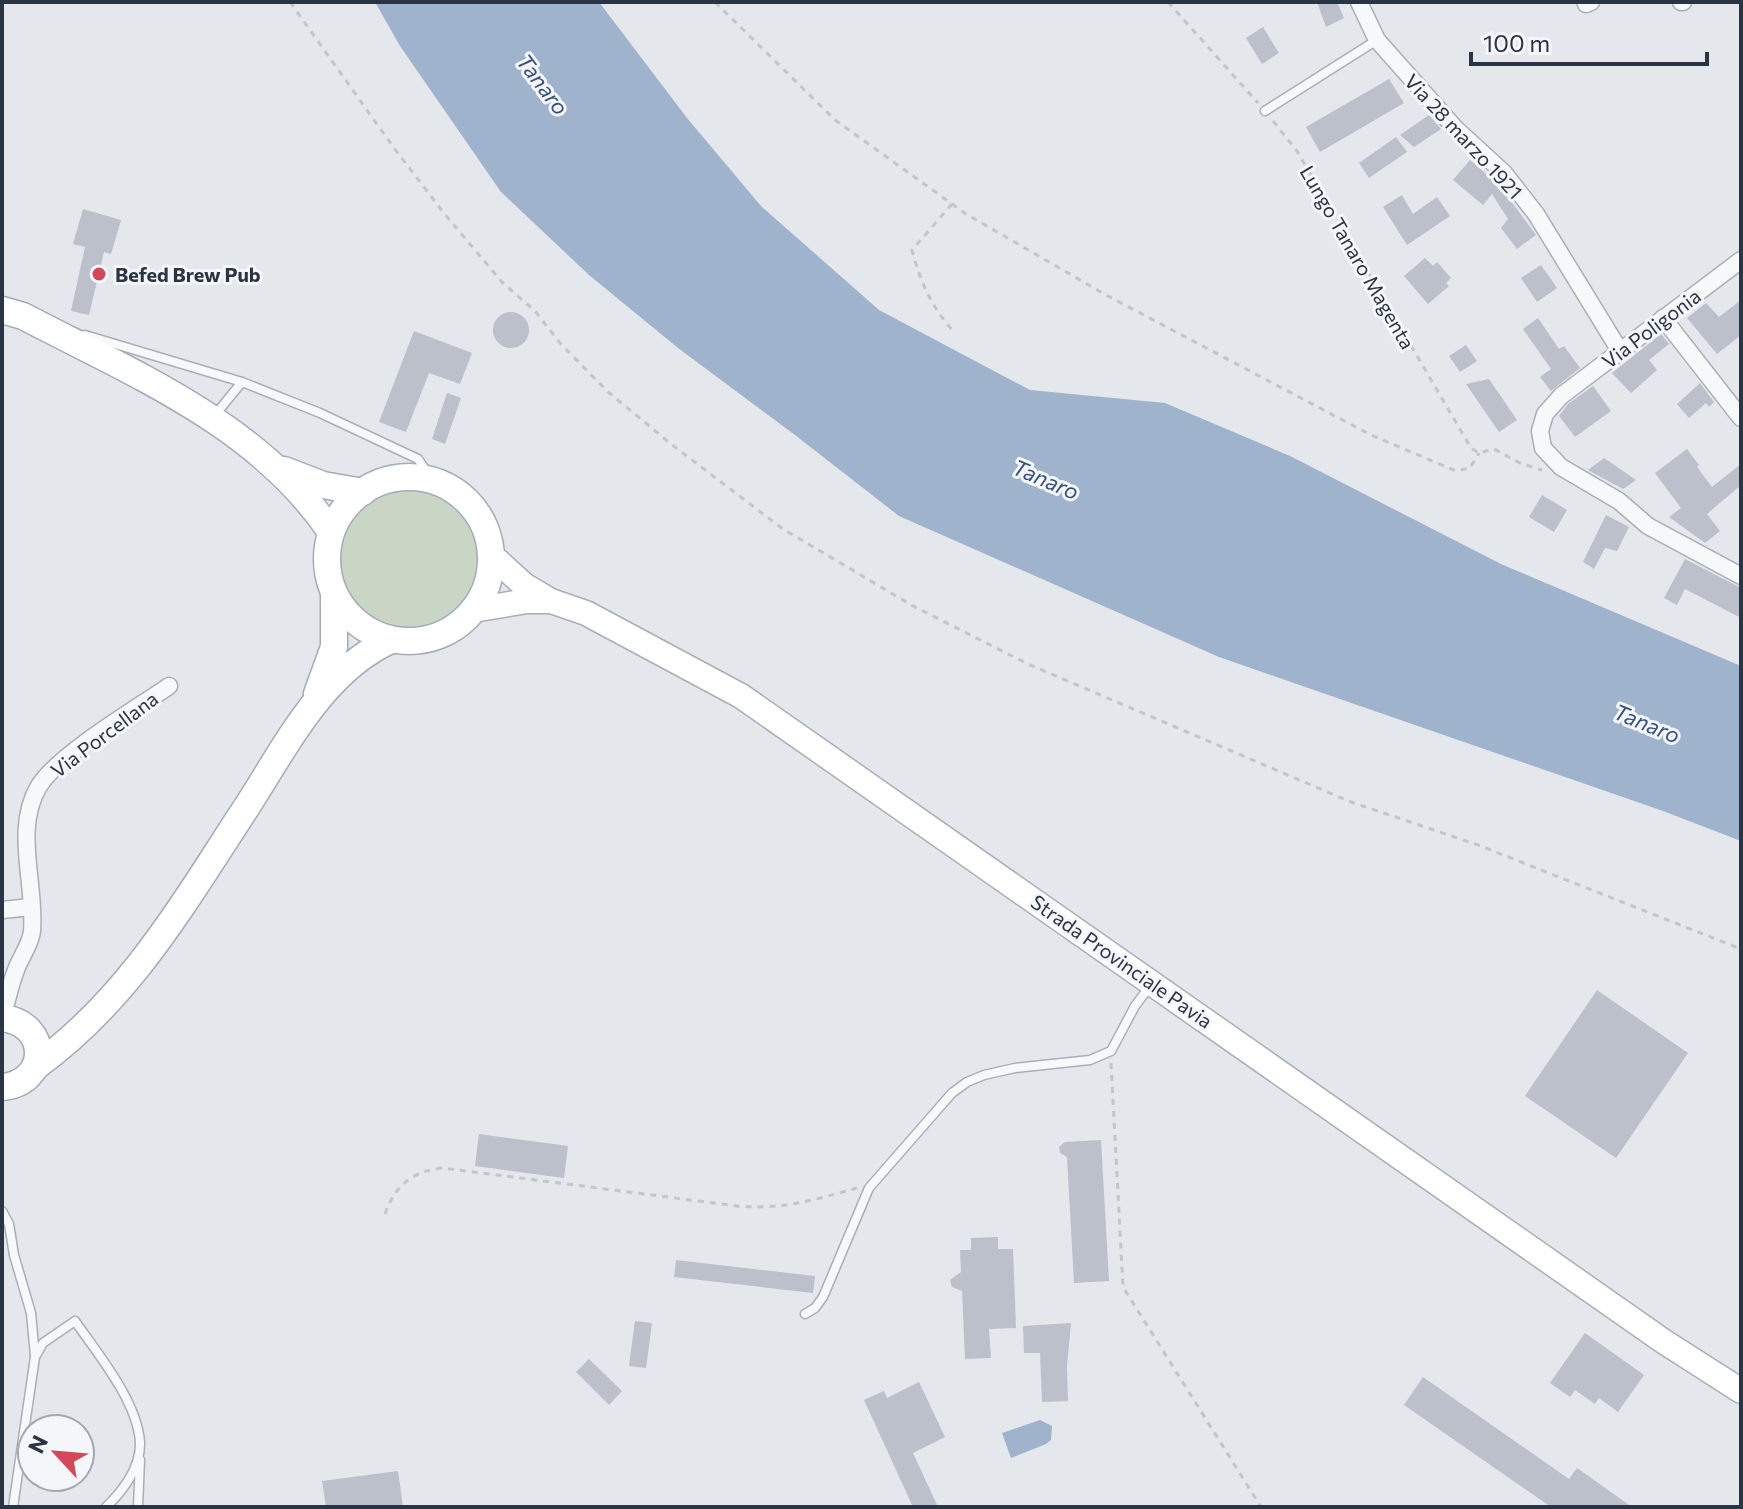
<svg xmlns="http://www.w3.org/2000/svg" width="1743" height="1509" font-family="Commissioner,sans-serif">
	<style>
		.green { fill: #c9d6c5 }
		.water { fill: #9fb4cc }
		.building { fill: #bbc0ca }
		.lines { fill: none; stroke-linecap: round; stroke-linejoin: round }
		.lane-casing { stroke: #a9aeb7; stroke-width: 11 }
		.street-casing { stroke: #a9aeb7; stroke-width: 19 }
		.secondary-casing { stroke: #a9aeb7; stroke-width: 27 }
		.primary-casing { stroke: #a3abb8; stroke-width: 29 }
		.path { stroke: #c2c5cb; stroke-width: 3; stroke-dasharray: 6 6; stroke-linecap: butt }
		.lane { stroke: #f7f8fa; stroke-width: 8 }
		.street { stroke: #f7f8fa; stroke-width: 16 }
		.secondary { stroke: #fff; stroke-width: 24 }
		.primary { stroke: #fff; stroke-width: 26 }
		.poi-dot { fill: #d1495b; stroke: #f4f6f9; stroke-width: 3 }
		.labels { text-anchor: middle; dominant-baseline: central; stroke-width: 6; stroke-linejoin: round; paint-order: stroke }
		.street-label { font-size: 20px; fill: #2b3445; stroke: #f4f6f9 }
		.poi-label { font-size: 20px; font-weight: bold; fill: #2b3445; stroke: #f4f6f9; text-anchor: start }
		.water-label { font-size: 22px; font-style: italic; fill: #34527a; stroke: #f4f6f9 }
	</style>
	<rect width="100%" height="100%" fill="#e4e7ec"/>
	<circle class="green" cx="409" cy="558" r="70"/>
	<g class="water">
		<polygon points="375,2 599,2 687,118 761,206 879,310 1030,390 1165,403 1290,456 1501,564 1741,666 1741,841 1663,811 1219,657 899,516 795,435 678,348 589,275 501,192 400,46"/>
		<polygon points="1040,1420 1052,1426 1051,1440 1046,1444 1011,1458 1002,1433"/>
	</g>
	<g class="building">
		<polygon points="1317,2 1337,2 1344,18 1326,27"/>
		<polygon points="1263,27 1279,53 1262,64 1246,38"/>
		<polygon points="1389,79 1404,103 1320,152 1306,127"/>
		<polygon points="1429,115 1441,129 1414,147 1400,135"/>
		<polygon points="1396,137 1407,152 1369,178 1359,163"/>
		<polygon points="1470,160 1499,185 1536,235 1517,249 1501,228 1508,219 1492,194 1483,205 1453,180"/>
		<polygon points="1402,195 1413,214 1437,197 1450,216 1407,245 1383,207"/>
		<polygon points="83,209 121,220 111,254 104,252 89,315 71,311 85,247 73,244"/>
		<polygon points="1425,258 1433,266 1437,262 1451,278 1446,283 1449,286 1428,304 1404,276"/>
		<polygon points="1541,265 1557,288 1537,302 1521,278"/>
		<polygon points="1741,300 1741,335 1717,354 1687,318 1706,303 1719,317"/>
		<circle cx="511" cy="330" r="18"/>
		<polygon points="1538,318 1559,349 1564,346 1580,368 1551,391 1540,377 1551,369 1523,329"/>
		<polygon points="414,331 472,353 460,384 429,373 406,432 379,422"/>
		<polygon points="1661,334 1669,344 1649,360 1657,370 1631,393 1612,373"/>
		<polygon points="1466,345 1477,361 1460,372 1449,356"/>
		<polygon points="1489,379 1517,420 1499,432 1466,384"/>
		<polygon points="1700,383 1714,402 1709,407 1706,403 1689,418 1677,404"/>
		<polygon points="1593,386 1611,411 1575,437 1559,416 1568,404"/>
		<polygon points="447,393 461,398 445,444 432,439"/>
		<polygon points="1687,449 1699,465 1697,467 1712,487 1741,464 1741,485 1707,514 1720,531 1705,543 1669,517 1681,508 1655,473"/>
		<polygon points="1604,458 1636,480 1623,489 1588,470"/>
		<polygon points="1542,495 1567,510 1554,532 1529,517"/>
		<polygon points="1606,515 1629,527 1617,551 1605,548 1594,569 1583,562"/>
		<polygon points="1685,559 1741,588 1741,618 1685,589 1677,605 1664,598"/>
		<polygon points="1597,990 1688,1053 1616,1158 1525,1096"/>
		<polygon points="479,1134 568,1146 564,1178 475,1166"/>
		<polygon points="1101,1140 1109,1281 1074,1283 1067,1157 1060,1153 1059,1147 1065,1142"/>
		<polygon points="998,1237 998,1249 1013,1249 1016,1328 989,1329 991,1358 965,1359 962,1291 952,1287 950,1280 961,1272 960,1250 971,1250 971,1238"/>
		<polygon points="676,1260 815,1276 813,1293 674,1277"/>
		<polygon points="635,1321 652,1323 646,1368 629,1366"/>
		<polygon points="1071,1323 1067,1366 1068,1401 1042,1402 1040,1353 1024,1353 1023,1326"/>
		<polygon points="1585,1333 1644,1375 1618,1412 1599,1398 1595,1404 1575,1390 1570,1397 1550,1383"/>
		<polygon points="589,1359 622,1391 609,1405 576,1372"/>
		<polygon points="1423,1377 1569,1479 1577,1468 1632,1507 1551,1507 1404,1405"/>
		<polygon points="919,1382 945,1437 913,1453 938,1507 913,1507 864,1400 884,1391 887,1398"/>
		<polygon points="398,1471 403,1507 326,1507 322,1481"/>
	</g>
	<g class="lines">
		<g class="lane-casing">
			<g id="lane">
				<polyline points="1265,111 1377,40"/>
				<polyline points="85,335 242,382 320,413 418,459 433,481"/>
				<polyline points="215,415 242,382"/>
				<polyline points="2,1211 9,1224 14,1255 31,1313 35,1356"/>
				<polyline points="805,1314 815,1308 823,1297 869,1188 952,1093 967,1082 984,1075 1015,1068 1090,1060 1111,1051 1135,1006 1150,986"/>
				<path d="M13,1507L35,1357L43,1343L75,1321C98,1354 137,1401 140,1442C141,1467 123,1491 106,1507"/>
				<polyline points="138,1507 140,1460"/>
			</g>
		</g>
		<g class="street-casing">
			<g id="street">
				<polyline points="1359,2 1377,40 1456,129 1504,173 1536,214 1620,351"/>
				<polyline points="1681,2 1683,2"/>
				<polyline points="1586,4 1591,2"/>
				<polyline points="1741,260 1561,396 1545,414 1540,431 1543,448 1561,467 1619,501 1648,526 1741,576"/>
				<polyline points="1663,318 1741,418"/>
				<polyline points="2,910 31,907"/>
				<path d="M2,1017C7,1002 10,985 16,970C20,958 31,944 32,931C36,884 13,829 39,786C59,754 136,709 169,686"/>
			</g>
		</g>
		<g class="secondary-casing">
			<g id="secondary">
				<polyline points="490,554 524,585 551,601 586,613 741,696 1663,1341 1741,1391"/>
				<polyline points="473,610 527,601 551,601"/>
			</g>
		</g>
		<g class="primary-casing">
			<g id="primary">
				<path d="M2,310L23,316C134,374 259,425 331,532"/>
				<polyline points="284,470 323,485 363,492"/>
				<circle cx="409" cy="559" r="82"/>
				<polyline points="317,694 334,647 334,594"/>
				<path d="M2,1018C50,1023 50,1083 2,1087"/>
				<path d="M35,1067C129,999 183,904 246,808C285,748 322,671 391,640"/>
			</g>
		</g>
		<g class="path">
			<polyline points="290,2 394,148 443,212 502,282 535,311 560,343 607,391 671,444 783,529 913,606 1028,664 1351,802 1478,845 1741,949"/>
			<polyline points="715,2 835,120 966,214 1106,295 1371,435 1456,471 1470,468 1479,453"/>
			<polyline points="1168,2 1258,103"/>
			<polyline points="1273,121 1297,151 1471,448 1479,453 1494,449 1520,463 1542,470"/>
			<path d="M952,204L912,250C920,281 931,306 953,331"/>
			<polyline points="1111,1063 1123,1287 1261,1507"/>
			<path d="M385,1214C395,1185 413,1171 443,1168L737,1206C782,1210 814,1200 857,1188"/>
		</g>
		<use href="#lane" class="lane"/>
		<use href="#street" class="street"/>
		<use href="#secondary" class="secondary"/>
		<use href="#primary" class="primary"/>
	</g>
	<circle class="poi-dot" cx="99" cy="274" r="8"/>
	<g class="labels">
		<g class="street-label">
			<text transform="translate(1464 136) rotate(47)">Via 28 marzo 1921</text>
			<text transform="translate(1358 257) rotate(60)">Lungo Tanaro Magenta</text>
			<text transform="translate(1651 328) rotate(-37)">Via Poligonia</text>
			<text transform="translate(104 734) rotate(-37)">Via Porcellana</text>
			<text transform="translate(1122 961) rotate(35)">Strada Provinciale Pavia</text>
		</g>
		<g class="poi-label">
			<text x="115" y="274">Befed Brew Pub</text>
		</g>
		<g class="water-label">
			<text transform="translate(543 84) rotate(53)">Tanaro</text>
			<text transform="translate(1046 479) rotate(23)">Tanaro</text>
			<text transform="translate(1647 723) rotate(22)">Tanaro</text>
		</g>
	</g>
	<rect width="1743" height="1509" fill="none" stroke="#2b3445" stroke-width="8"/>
	<g transform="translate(56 1453) rotate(296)"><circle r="38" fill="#f4f6f9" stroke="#a4a8b1" stroke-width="2"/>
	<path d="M0-6L14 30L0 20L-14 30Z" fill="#d1495b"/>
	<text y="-12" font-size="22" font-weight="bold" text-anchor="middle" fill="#2b3445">N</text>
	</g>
	<path d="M1471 52v12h236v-12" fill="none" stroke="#2b3445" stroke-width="4"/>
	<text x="1483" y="52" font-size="24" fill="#2b3445" stroke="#f4f6f9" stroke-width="6" paint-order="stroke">100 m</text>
</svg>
